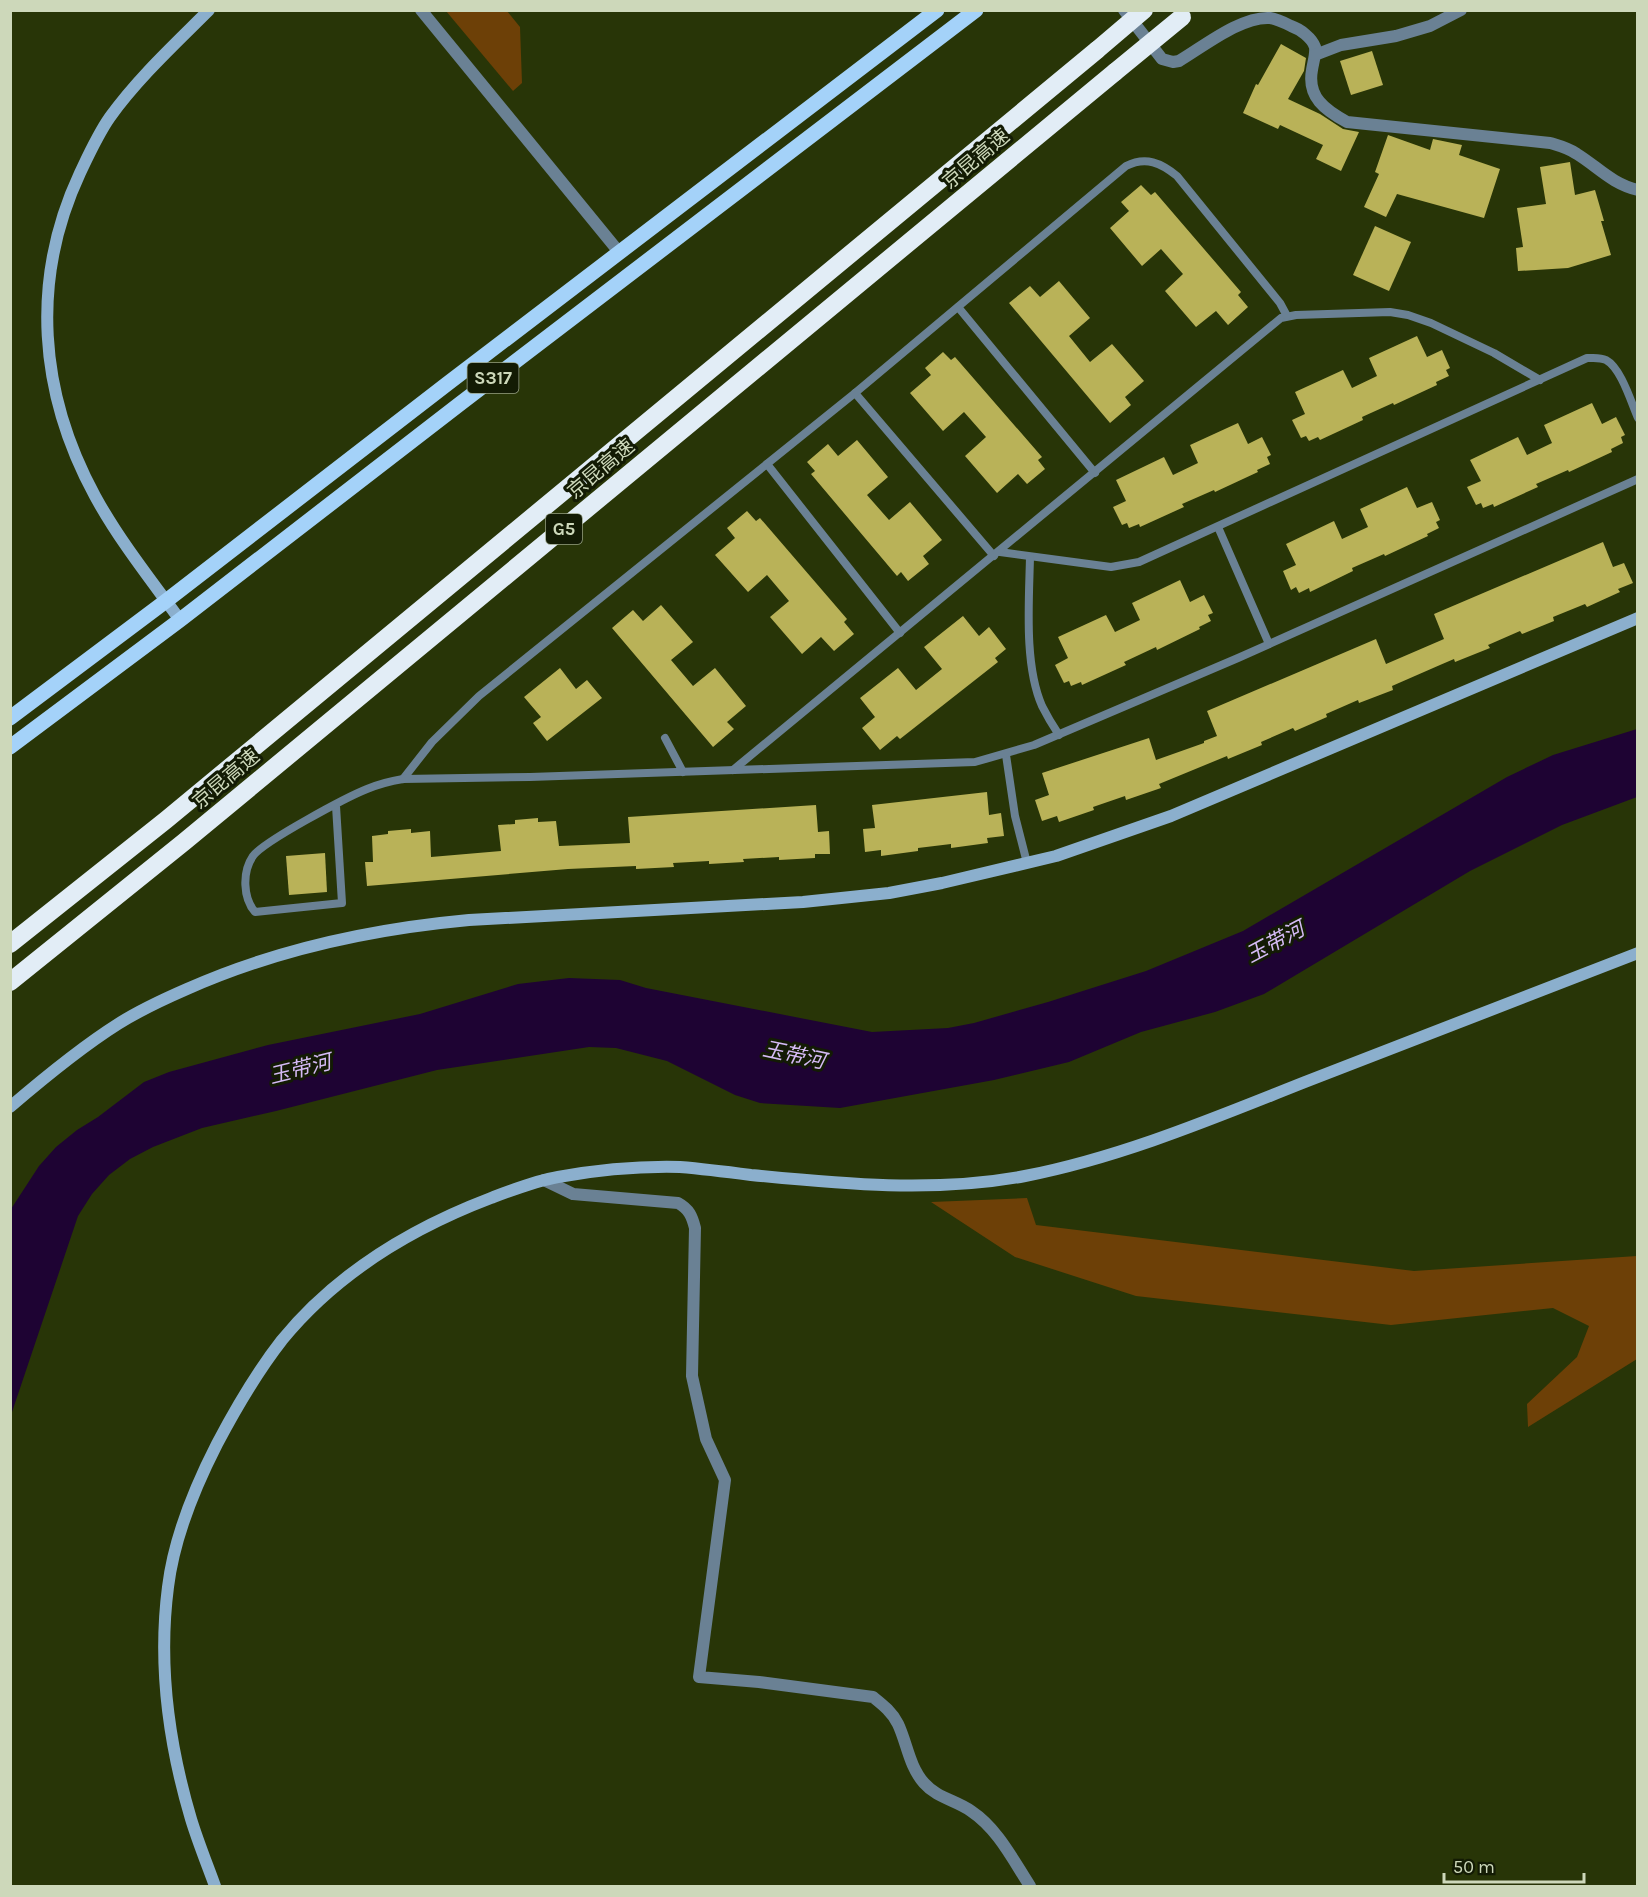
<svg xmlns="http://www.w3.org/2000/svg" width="1648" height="1897" font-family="Karla,'Noto Sans SC',sans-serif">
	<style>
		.green { fill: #6d4007 }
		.water { fill: #1e0333 }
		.building { fill: #b9b258 }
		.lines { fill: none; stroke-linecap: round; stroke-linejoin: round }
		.lane { stroke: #6a8194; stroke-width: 8 }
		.street { stroke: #6a8194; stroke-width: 12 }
		.secondary { stroke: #8bafcd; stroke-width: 12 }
		.primary { stroke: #a4d2f9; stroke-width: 15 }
		.highway { stroke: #e2edf6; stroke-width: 18 }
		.highway-bridge { stroke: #e2edf6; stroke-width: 18 }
		.labels { text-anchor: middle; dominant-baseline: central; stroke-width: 6; stroke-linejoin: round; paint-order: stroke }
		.shield { fill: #131b04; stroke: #959f83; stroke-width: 1.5 }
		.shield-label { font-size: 18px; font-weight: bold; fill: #cdd8ba }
		.street-label { font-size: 20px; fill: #cdd8ba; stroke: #131b04 }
		.water-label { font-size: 21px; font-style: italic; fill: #d4baf5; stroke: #131b04 }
	</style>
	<rect width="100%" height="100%" fill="#283507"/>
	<g class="green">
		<polygon points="446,11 507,11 520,27 522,83 513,91"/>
		<polygon points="1027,1198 1036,1225 1414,1271 1637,1256 1637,1359 1528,1427 1527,1404 1577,1357 1589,1326 1553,1308 1391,1325 1136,1296 1015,1257 931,1202"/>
	</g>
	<polygon class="water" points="1637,729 1637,797 1562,825 1470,871 1264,994 1215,1012 1141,1032 1069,1062 994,1080 840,1108 760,1103 735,1095 667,1061 616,1048 589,1047 437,1070 276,1111 202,1128 153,1147 130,1159 109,1175 92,1194 78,1216 11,1415 11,1209 39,1166 56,1147 77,1130 98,1117 144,1082 169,1072 268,1045 420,1014 518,984 569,978 620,980 646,988 872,1032 948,1028 974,1023 1048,1002 1146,971 1243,931 1507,777 1553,755"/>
	<g class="building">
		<polygon points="1281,44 1306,58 1304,71 1288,99 1320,114 1343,129 1359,132 1341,171 1316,159 1323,145 1280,125 1278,129 1243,113 1256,84 1258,85"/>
		<polygon points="1372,51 1383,85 1351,95 1340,61"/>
		<polygon points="1388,135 1430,150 1433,139 1462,145 1459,155 1500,169 1484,218 1397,194 1386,217 1364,207 1379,174 1375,172"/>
		<polygon points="1570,162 1575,195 1595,190 1604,221 1601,221 1611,255 1568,268 1518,271 1516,248 1523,247 1517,208 1546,204 1540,167"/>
		<polygon points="1141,185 1151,195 1155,192 1241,292 1238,295 1248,307 1228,325 1216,311 1196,327 1165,291 1183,274 1161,249 1142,266 1110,228 1129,211 1121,202"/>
		<polygon points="1375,226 1411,242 1389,291 1353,275"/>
		<polygon points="1059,281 1090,318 1069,336 1090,362 1112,344 1144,381 1125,397 1131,405 1110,423 1009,303 1030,286 1040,297"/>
		<polygon points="1417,336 1427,357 1442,350 1450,368 1446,370 1449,376 1436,382 1437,385 1394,405 1393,403 1362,417 1363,420 1320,440 1318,437 1309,441 1306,436 1301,438 1292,420 1305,414 1295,392 1343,370 1352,388 1377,376 1369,358"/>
		<polygon points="943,352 951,360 955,357 1042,457 1038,460 1045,469 1027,484 1018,474 997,493 965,456 986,437 964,412 943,431 910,393 931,375 925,368"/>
		<polygon points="1592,403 1602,424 1616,417 1625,435 1621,437 1623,443 1611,449 1612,452 1569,472 1568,470 1536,484 1538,487 1494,507 1493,504 1483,508 1481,503 1476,505 1467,487 1481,481 1470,460 1518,437 1527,455 1552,443 1544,425"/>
		<polygon points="1238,423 1248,444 1262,437 1271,455 1267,457 1270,464 1257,470 1258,472 1215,492 1214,490 1182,504 1184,507 1140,527 1139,524 1129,528 1127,523 1122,525 1113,507 1126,501 1116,480 1164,457 1173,475 1198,463 1190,445"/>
		<polygon points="857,440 888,477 867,495 889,520 910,502 942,540 923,556 929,564 908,581 901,572 897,576 811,474 815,471 807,462 828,444 838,456"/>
		<polygon points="1407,487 1417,508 1432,502 1440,520 1436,522 1439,528 1427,534 1428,536 1385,556 1384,554 1352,568 1353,571 1310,592 1309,588 1299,593 1296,587 1291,590 1283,571 1296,565 1286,544 1334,521 1342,539 1368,527 1360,509"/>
		<polygon points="747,511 756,521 760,518 847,619 844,622 854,634 834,651 821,637 802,654 770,617 789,601 767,575 748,592 715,555 735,538 727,528"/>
		<polygon points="1603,542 1613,567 1624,563 1633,583 1618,589 1620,592 1587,607 1585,604 1553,617 1554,621 1522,634 1520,631 1488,645 1490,648 1455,662 1454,659 1440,665 1392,686 1393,690 1359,703 1358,700 1326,714 1327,717 1295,731 1293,728 1261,742 1262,745 1228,759 1227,756 1159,784 1161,788 1126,800 1125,796 1093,807 1094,810 1059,822 1057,816 1042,821 1035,800 1049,795 1042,773 1149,738 1156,760 1204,743 1204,741 1217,736 1207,711 1376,639 1386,664 1444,639 1434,614"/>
		<polygon points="1180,580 1190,602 1204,595 1213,613 1208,615 1211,621 1199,627 1200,629 1157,650 1156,647 1124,662 1126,665 1082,685 1081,682 1071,686 1069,681 1064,683 1055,665 1068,658 1058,637 1106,615 1115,632 1140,620 1132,603"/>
		<polygon points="661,605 693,642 671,660 693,686 715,668 746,706 727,722 734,729 713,747 612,628 633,610 643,621"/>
		<polygon points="963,616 979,636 989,627 1006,649 995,658 998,662 900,739 897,736 880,750 862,728 875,717 860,698 898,668 916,690 942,669 924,647"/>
		<polygon points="560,668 576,689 587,680 602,698 547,741 533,723 541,717 524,697"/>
		<polygon points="987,792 989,815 1001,813 1004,836 987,838 988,843 951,848 951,844 918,848 918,851 881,856 881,850 865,852 863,829 875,828 872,805"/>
		<polygon points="816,805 818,832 829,831 830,854 815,854 815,858 779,860 779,857 743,859 744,862 709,864 709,861 673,863 674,867 636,869 636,866 568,869 367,886 365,862 373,862 372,836 388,834 388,831 411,829 411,833 430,831 431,857 501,851 498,825 515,824 515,820 538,818 538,822 556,821 559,846 630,843 628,817"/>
		<polygon points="325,853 327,892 289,895 286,856"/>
	</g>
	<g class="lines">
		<g class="lane">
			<polyline points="958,307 1095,473"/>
			<polyline points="855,393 994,556"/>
			<polyline points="767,464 900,633"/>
			<polyline points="1218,527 1269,644"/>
			<path d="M1000,552L1111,567L1139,562L1587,358C1594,358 1600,357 1606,360C1621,368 1631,402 1638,418"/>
			<path d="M1030,557C1029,602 1024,665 1042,706C1047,716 1053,726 1059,735"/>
			<polyline points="665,738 683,772"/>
			<polyline points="1006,755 1015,816 1027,863"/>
			<polyline points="733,770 1281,318 1296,315 1390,312 1408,315 1431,323 1494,353 1540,380"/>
			<path d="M403,779L432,742L479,696L855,393L1126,166C1146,156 1161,163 1177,176L1280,303L1287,316"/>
			<path d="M336,806L342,903L255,912C243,898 242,872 253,856C264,841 347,797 367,789C379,784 391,781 403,779L530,777L975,762L1034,745L1238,658L1638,479"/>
		</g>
		<g class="street">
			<polyline points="421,10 619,252"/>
			<path d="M1124,10L1162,59L1173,62L1179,61C1203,47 1241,16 1270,18C1277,19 1285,23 1291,26C1300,29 1312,38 1315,47C1316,54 1313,63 1312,70C1307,97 1325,110 1347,122L1550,143C1560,146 1568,148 1577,154C1598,167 1612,184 1638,190"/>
			<polyline points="1315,55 1341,45 1396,36 1430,26 1461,10"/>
			<path d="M544,1180L573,1194L678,1203C689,1209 692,1216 695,1228L692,1376L706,1439L725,1480L699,1677L759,1682L873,1697C883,1705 892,1712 898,1724C907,1743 909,1766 924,1783C937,1798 955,1800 971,1811C998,1829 1013,1860 1030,1886"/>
		</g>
		<g class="secondary">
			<path d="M180,620C151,580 119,540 95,496C39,393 30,280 80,173C89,154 98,134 110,117C138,78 175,44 209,10"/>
			<path d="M10,1107C45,1077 80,1048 118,1024C140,1010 164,999 187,989C277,949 371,929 469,920L803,902L889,893L942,883L1056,856L1171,816L1638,618"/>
			<path d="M215,1886C207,1864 198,1842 191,1819C169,1745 158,1664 168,1587C174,1537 194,1489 217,1444C236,1408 257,1372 282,1340C336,1274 412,1228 491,1198C512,1190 535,1181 558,1177C597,1170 641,1166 680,1167C704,1169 728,1172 751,1175C842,1184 935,1193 1025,1176C1122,1157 1214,1118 1305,1082C1416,1039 1527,996 1638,953"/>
		</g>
		<g class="primary">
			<polyline points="10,718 166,601 447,384 937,10"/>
			<polyline points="10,747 180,620 461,403 976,10"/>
		</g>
		<g class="highway">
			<polyline points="10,944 166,820 1097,50"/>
			<polyline points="10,982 184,842 1115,72"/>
		</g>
		<g class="highway-bridge">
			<polyline points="1097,50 1144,10"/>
			<polyline points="1115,72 1182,17"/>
		</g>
	</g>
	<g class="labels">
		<g class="shield">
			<rect x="467.5" y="363" width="51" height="30" rx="4.5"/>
			<rect x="546" y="514" width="36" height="30" rx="4.5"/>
		</g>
		<g class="shield-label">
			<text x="493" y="378">S317</text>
			<text x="564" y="529">G5</text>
		</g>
		<g class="street-label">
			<text transform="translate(976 159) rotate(-40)">京昆高速</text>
			<text transform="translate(601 469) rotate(-40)">京昆高速</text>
			<text transform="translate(226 779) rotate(-40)">京昆高速</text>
		</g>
		<g class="water-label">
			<text transform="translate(1275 942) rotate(-28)">玉带河</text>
			<text transform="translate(794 1055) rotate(12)">玉带河</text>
			<text transform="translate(300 1069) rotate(-14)">玉带河</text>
		</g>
	</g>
	<rect width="1648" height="1897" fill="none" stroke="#cdd8ba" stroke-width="24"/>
	<path d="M1444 1873v9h140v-9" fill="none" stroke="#cdd8ba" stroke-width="3"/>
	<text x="1453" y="1873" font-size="18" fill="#cdd8ba" stroke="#131b04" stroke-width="4.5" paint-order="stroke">50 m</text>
</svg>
